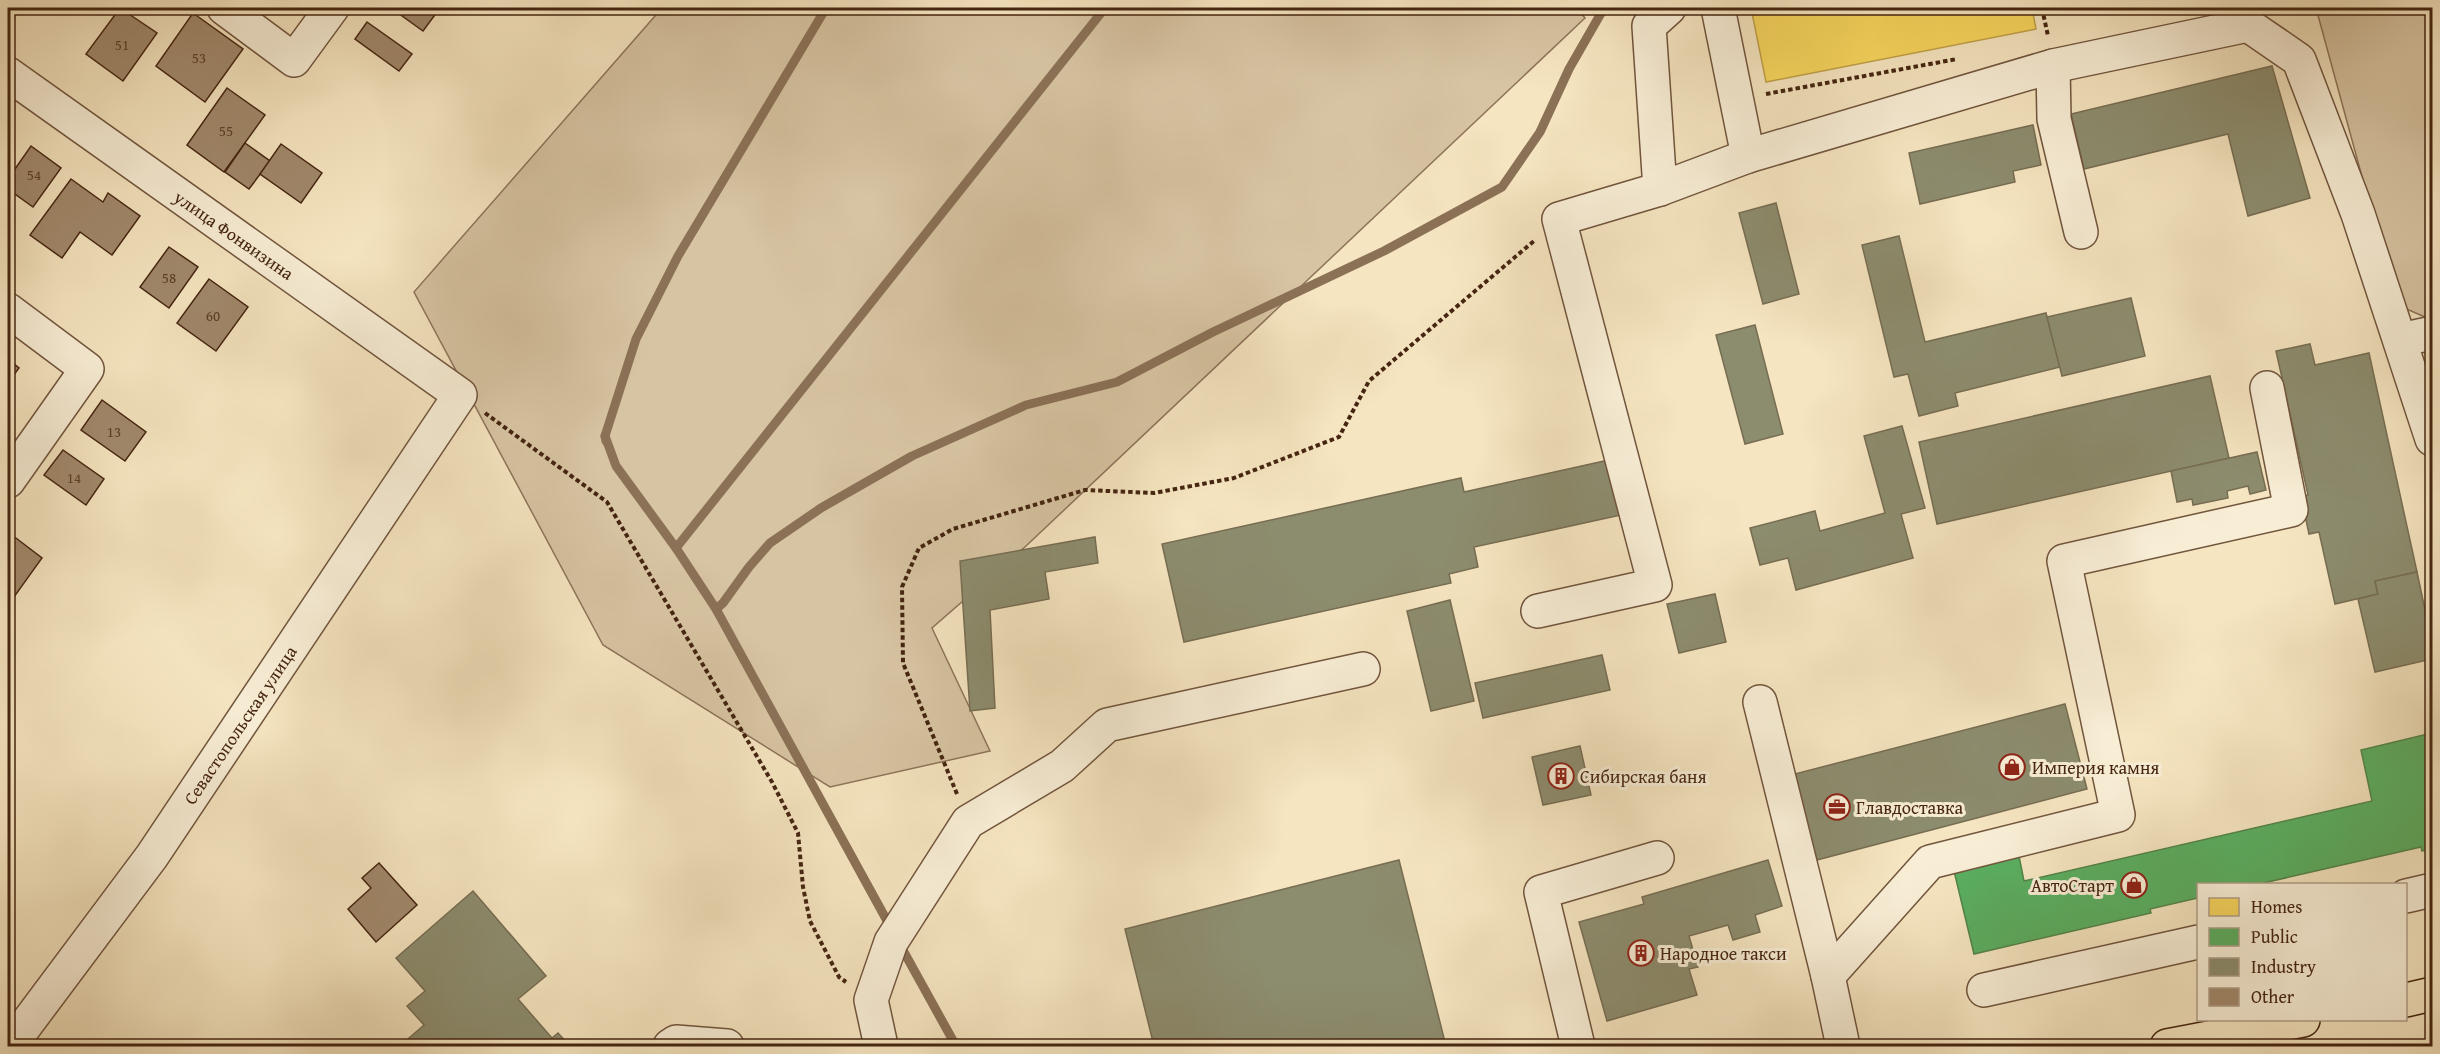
<svg xmlns="http://www.w3.org/2000/svg" width="2440" height="1054" font-family="'Gentium Book Plus',serif">
	<style>
		.green { fill: #d7c4a2; stroke: #8e745a; stroke-width: 1.5 }
		.homes { fill: #f6d55c; stroke: #c1a046; stroke-width: 1.5 }
		.public { fill: #5aae61; stroke: #548549; stroke-width: 1.5 }
		.industry { fill: #8c8c6e; stroke: #776d52; stroke-width: 1.5 }
		.lines { fill: none; stroke-linecap: round; stroke-linejoin: round }
		.stream { stroke: #8b7156; stroke-width: 9 }
		.building { fill: #a1896c; stroke: #452511; stroke-width: 1.5 }
		.minor-casing { stroke: #71553d; stroke-width: 36 }
		.major-casing { stroke: #452511; stroke-width: 36 }
		.path { stroke: #452511; stroke-width: 4; stroke-dasharray: 4.5 3; stroke-linecap: butt }
		.minor { stroke: #f8eed6; stroke-width: 33 }
		.major { stroke: #f5e5c0; stroke-width: 33 }
		.labels { text-anchor: middle; dominant-baseline: central; stroke-width: 6; stroke-linejoin: round; paint-order: stroke }
		.number-label { font-size: 15px; fill: #5c3e28 }
		.street-label { font-size: 18px; fill: #452511; stroke: #f8eed6 }
		.poi-label { font-size: 18px; fill: #452511; stroke: #f8eed6; text-anchor: start }
	</style>
	<rect width="100%" height="100%" fill="#f5e5c0"/>
	<filter id="stains"><feTurbulence type="fractalNoise" baseFrequency=".00333" numOctaves="4"/><feColorMatrix values="0 0 0 0 .2 0 0 0 0 .09 0 0 0 0 .02 0 0 0 .5 -.17"/></filter>
	<radialGradient id="worn" r=".72"><stop offset=".6" stop-color="#630" stop-opacity="0"/><stop offset="1" stop-color="#630" stop-opacity=".3"/></radialGradient>
	<g class="green">
		<polygon points="662,8 1576,8 1585,18 1026,546 932,628 990,751 830,787 603,645 414,292"/>
		<polygon points="2316,8 2432,8 2432,320 2397,305"/>
	</g>
	<polygon class="homes" points="1751,8 2032,8 2036,29 1766,82"/>
	<polygon class="public" points="2432,733 2432,848 2422,851 2421,847 2259,884 2198,884 2198,898 2150,909 2151,913 1974,954 1954,871 2019,856 2024,881 2372,801 2361,750"/>
	<g class="industry">
		<polygon points="2272,66 2310,198 2248,216 2228,134 2084,169 2071,114"/>
		<polygon points="2033,125 2041,165 2013,171 2015,182 1920,204 1909,153"/>
		<polygon points="1776,203 1799,294 1763,304 1739,213"/>
		<polygon points="1899,236 1925,342 2046,313 2060,367 1955,393 1958,406 1919,416 1908,374 1894,377 1862,245"/>
		<polygon points="2131,298 2145,356 2062,376 2047,317"/>
		<polygon points="1755,325 1783,434 1745,444 1716,335"/>
		<polygon points="2310,344 2315,365 2369,353 2417,572 2375,581 2378,594 2335,604 2319,532 2309,534 2301,497 2308,495 2276,351"/>
		<polygon points="2210,376 2229,458 1937,524 1919,442"/>
		<polygon points="1902,426 1925,508 1901,514 1913,558 1796,590 1788,558 1760,565 1750,528 1815,511 1820,531 1885,513 1864,436"/>
		<polygon points="2257,452 2266,490 2250,494 2248,486 2227,491 2228,498 2193,505 2192,499 2177,502 2171,471"/>
		<polygon points="1609,460 1621,515 1474,547 1478,567 1449,574 1451,583 1184,642 1162,544 1461,478 1464,492"/>
		<polygon points="1095,537 1098,563 1045,572 1049,599 990,610 995,708 970,711 960,561"/>
		<polygon points="2417,572 2432,643 2432,659 2375,672 2358,599 2378,594 2375,581"/>
		<polygon points="1715,594 1726,642 1679,653 1667,604"/>
		<polygon points="1450,600 1474,701 1431,711 1407,611"/>
		<polygon points="1602,655 1610,690 1483,718 1475,683"/>
		<polygon points="2065,704 2087,789 1813,861 1791,775"/>
		<polygon points="1580,746 1591,795 1543,805 1532,757"/>
		<polygon points="1399,860 1446,1046 1154,1046 1125,929"/>
		<polygon points="1768,860 1782,906 1755,915 1760,932 1733,940 1728,925 1689,936 1698,967 1689,969 1697,995 1607,1021 1579,922 1644,904 1642,897"/>
		<polygon points="473,891 546,976 518,999 552,1038 558,1033 570,1046 401,1045 424,1025 407,1006 425,991 396,958"/>
	</g>
	<g class="lines">
		<g class="stream">
			<polyline points="605,436 616,466 676,548 716,609 891,928"/>
			<polyline points="606,441 605,436 636,339 678,256 826,8"/>
			<polyline points="676,548 1105,8"/>
			<polyline points="716,609 723,603 749,567 770,543 821,508 912,456 1026,405 1117,382 1213,332 1384,251 1502,187 1540,132 1569,69 1604,8"/>
			<polyline points="899,943 956,1046"/>
		</g>
	</g>
	<g class="building">
		<polygon points="8,8 21,8 11,21 8,18"/>
		<polygon points="120,8 157,33 123,81 86,54"/>
		<polygon points="391,8 440,8 423,31"/>
		<polygon points="193,13 243,49 205,102 156,66"/>
		<polygon points="367,22 412,54 399,71 355,39"/>
		<polygon points="227,88 265,115 224,172 187,145"/>
		<polygon points="245,143 270,161 249,189 225,172"/>
		<polygon points="281,144 322,173 301,203 260,174"/>
		<polygon points="31,146 61,168 33,207 8,189 8,179"/>
		<polygon points="71,179 103,202 108,193 140,216 112,255 80,232 62,258 30,235"/>
		<polygon points="169,247 198,267 169,308 140,287"/>
		<polygon points="209,279 248,307 216,351 177,323"/>
		<polygon points="8,359 19,368 8,383"/>
		<polygon points="102,400 146,432 125,461 81,430"/>
		<polygon points="63,450 104,479 86,505 44,475"/>
		<polygon points="8,532 42,558 14,597 8,592"/>
		<polygon points="379,863 417,905 376,942 348,909 371,888 362,878"/>
	</g>
	<g class="lines">
		<g class="minor-casing">
			<g id="minor">
				<polyline points="224,8 294,60 332,8"/>
				<polyline points="1718,8 1748,156"/>
				<polyline points="2053,66 2054,119 2081,232"/>
				<polyline points="8,74 460,395 152,856 10,1046"/>
				<polyline points="1660,189 1649,26 1669,8"/>
				<polyline points="8,310 87,369 8,481"/>
				<polyline points="2400,340 2432,333"/>
				<polyline points="1538,611 1655,585 1559,219 1660,189 1748,156 2053,66 2248,25 2299,60 2358,214 2432,439"/>
				<polyline points="1760,702 1828,976"/>
				<polyline points="2406,896 2432,890"/>
				<polyline points="1984,990 2198,942"/>
				<polyline points="670,1046 676,1042 727,1046"/>
				<polyline points="881,1046 871,1000 891,942 968,822 1062,766 1107,725 1363,669"/>
				<polyline points="1578,1046 1541,892 1657,858"/>
				<polyline points="1843,1046 1828,976 1930,862 2118,815 2064,561 2291,510 2267,388"/>
			</g>
		</g>
		<g class="major-casing">
			<g id="major">
				<polyline points="2406,1000 2432,994"/>
				<polyline points="2167,1046 2303,1020"/>
			</g>
		</g>
		<g class="path">
			<polyline points="2042,8 2048,36"/>
			<polyline points="1766,94 1957,59"/>
			<polyline points="485,413 607,502 772,782 798,833 803,887 810,921 839,977 846,982"/>
			<polyline points="957,794 903,663 902,587 919,548 953,529 1085,490 1154,493 1234,478 1339,437 1369,381 1534,241"/>
		</g>
		<use href="#minor" class="minor"/>
		<use href="#major" class="major"/>
	</g>
	<defs>
		<g id="shop-ring" transform="scale(1.35)"><circle r="9.5" fill="#f8eed6" stroke="#8f2418" stroke-width="1.5"/><path d="M-5-2.5h2.3a2.7 3.5 0 0 1 5.4 0H5L5.5 6h-11ZM-1.5-2.5h3a1.5 2.3 0 0 0-3 0Z" fill="#8f2418"/></g>
		<g id="building-ring" transform="scale(1.35)"><circle r="9.5" fill="#f8eed6" stroke="#8f2418" stroke-width="1.5"/><path d="M-4-6H4V6H1V3H-1V6H-4ZM-2.5-4.3h1.7v1.8h-1.7ZM.8-4.3h1.7v1.8H.8ZM-2.5-1h1.7V.8h-1.7ZM.8-1h1.7V.8H.8Z" fill="#8f2418"/></g>
		<g id="office-ring" transform="scale(1.35)"><circle r="9.5" fill="#f8eed6" stroke="#8f2418" stroke-width="1.5"/><path d="M-6-3h4V-5.5h4V-3h4V5H-6ZM-1-4.5V-3h2v-1.5ZM-6 0V1H6V0Z" fill="#8f2418"/></g>
	</defs>
	<g fill-rule="evenodd">
		<use href="#shop-ring" x="2012" y="767"/>
		<use href="#building-ring" x="1561" y="776"/>
		<use href="#office-ring" x="1837" y="807"/>
		<use href="#shop-ring" x="2134" y="885"/>
		<use href="#building-ring" x="1641" y="953"/>
	</g>
	<g class="labels">
		<g class="number-label">
			<text x="122" y="44">51</text>
			<text x="199" y="57">53</text>
			<text x="226" y="130">55</text>
			<text x="34" y="174">54</text>
			<text x="169" y="277">58</text>
			<text x="213" y="315">60</text>
			<text x="114" y="431">13</text>
			<text x="74" y="477">14</text>
		</g>
		<g class="street-label">
			<text transform="translate(234 235) rotate(35)">улица Фонвизина</text>
			<text transform="translate(240 725) rotate(-56)">Севастопольская улица</text>
		</g>
		<g class="poi-label">
			<text x="2032" y="767">Империя камня</text>
			<text x="1580" y="776">Сибирская баня</text>
			<text x="1856" y="807">Главдоставка</text>
			<text x="2114" y="885" text-anchor="end">АвтоСтарт</text>
			<text x="1660" y="953">Народное такси</text>
		</g>
	</g>
	<rect width="2440" height="1054" fill="none" stroke="#f5e5c0" stroke-width="30"/>
	<rect x="9" y="9" width="2422" height="1036" fill="none" stroke="#452511" stroke-width="3"/>
	<rect x="15" y="15" width="2410" height="1024" fill="none" stroke="#452511" stroke-width="1.5"/>
	<rect x="2197" y="883" width="210" height="138" fill="#f8eed6" stroke="#b09e87" stroke-width="1.5"/>
	<rect x="2209" y="898" width="30" height="18" fill="#f6d55c" stroke="#b09e87" stroke-width="1.5"/>
	<text x="2251" y="913" font-size="18" fill="#452511">Homes</text>
	<rect x="2209" y="928" width="30" height="18" fill="#5aae61" stroke="#b09e87" stroke-width="1.5"/>
	<text x="2251" y="943" font-size="18" fill="#452511">Public</text>
	<rect x="2209" y="958" width="30" height="18" fill="#8c8c6e" stroke="#b09e87" stroke-width="1.5"/>
	<text x="2251" y="973" font-size="18" fill="#452511">Industry</text>
	<rect x="2209" y="988" width="30" height="18" fill="#a1896c" stroke="#b09e87" stroke-width="1.5"/>
	<text x="2251" y="1003" font-size="18" fill="#452511">Other</text>
	<rect width="100%" height="100%" filter="url(#stains)"/>
	<rect width="100%" height="100%" fill="url(#worn)"/>
</svg>
